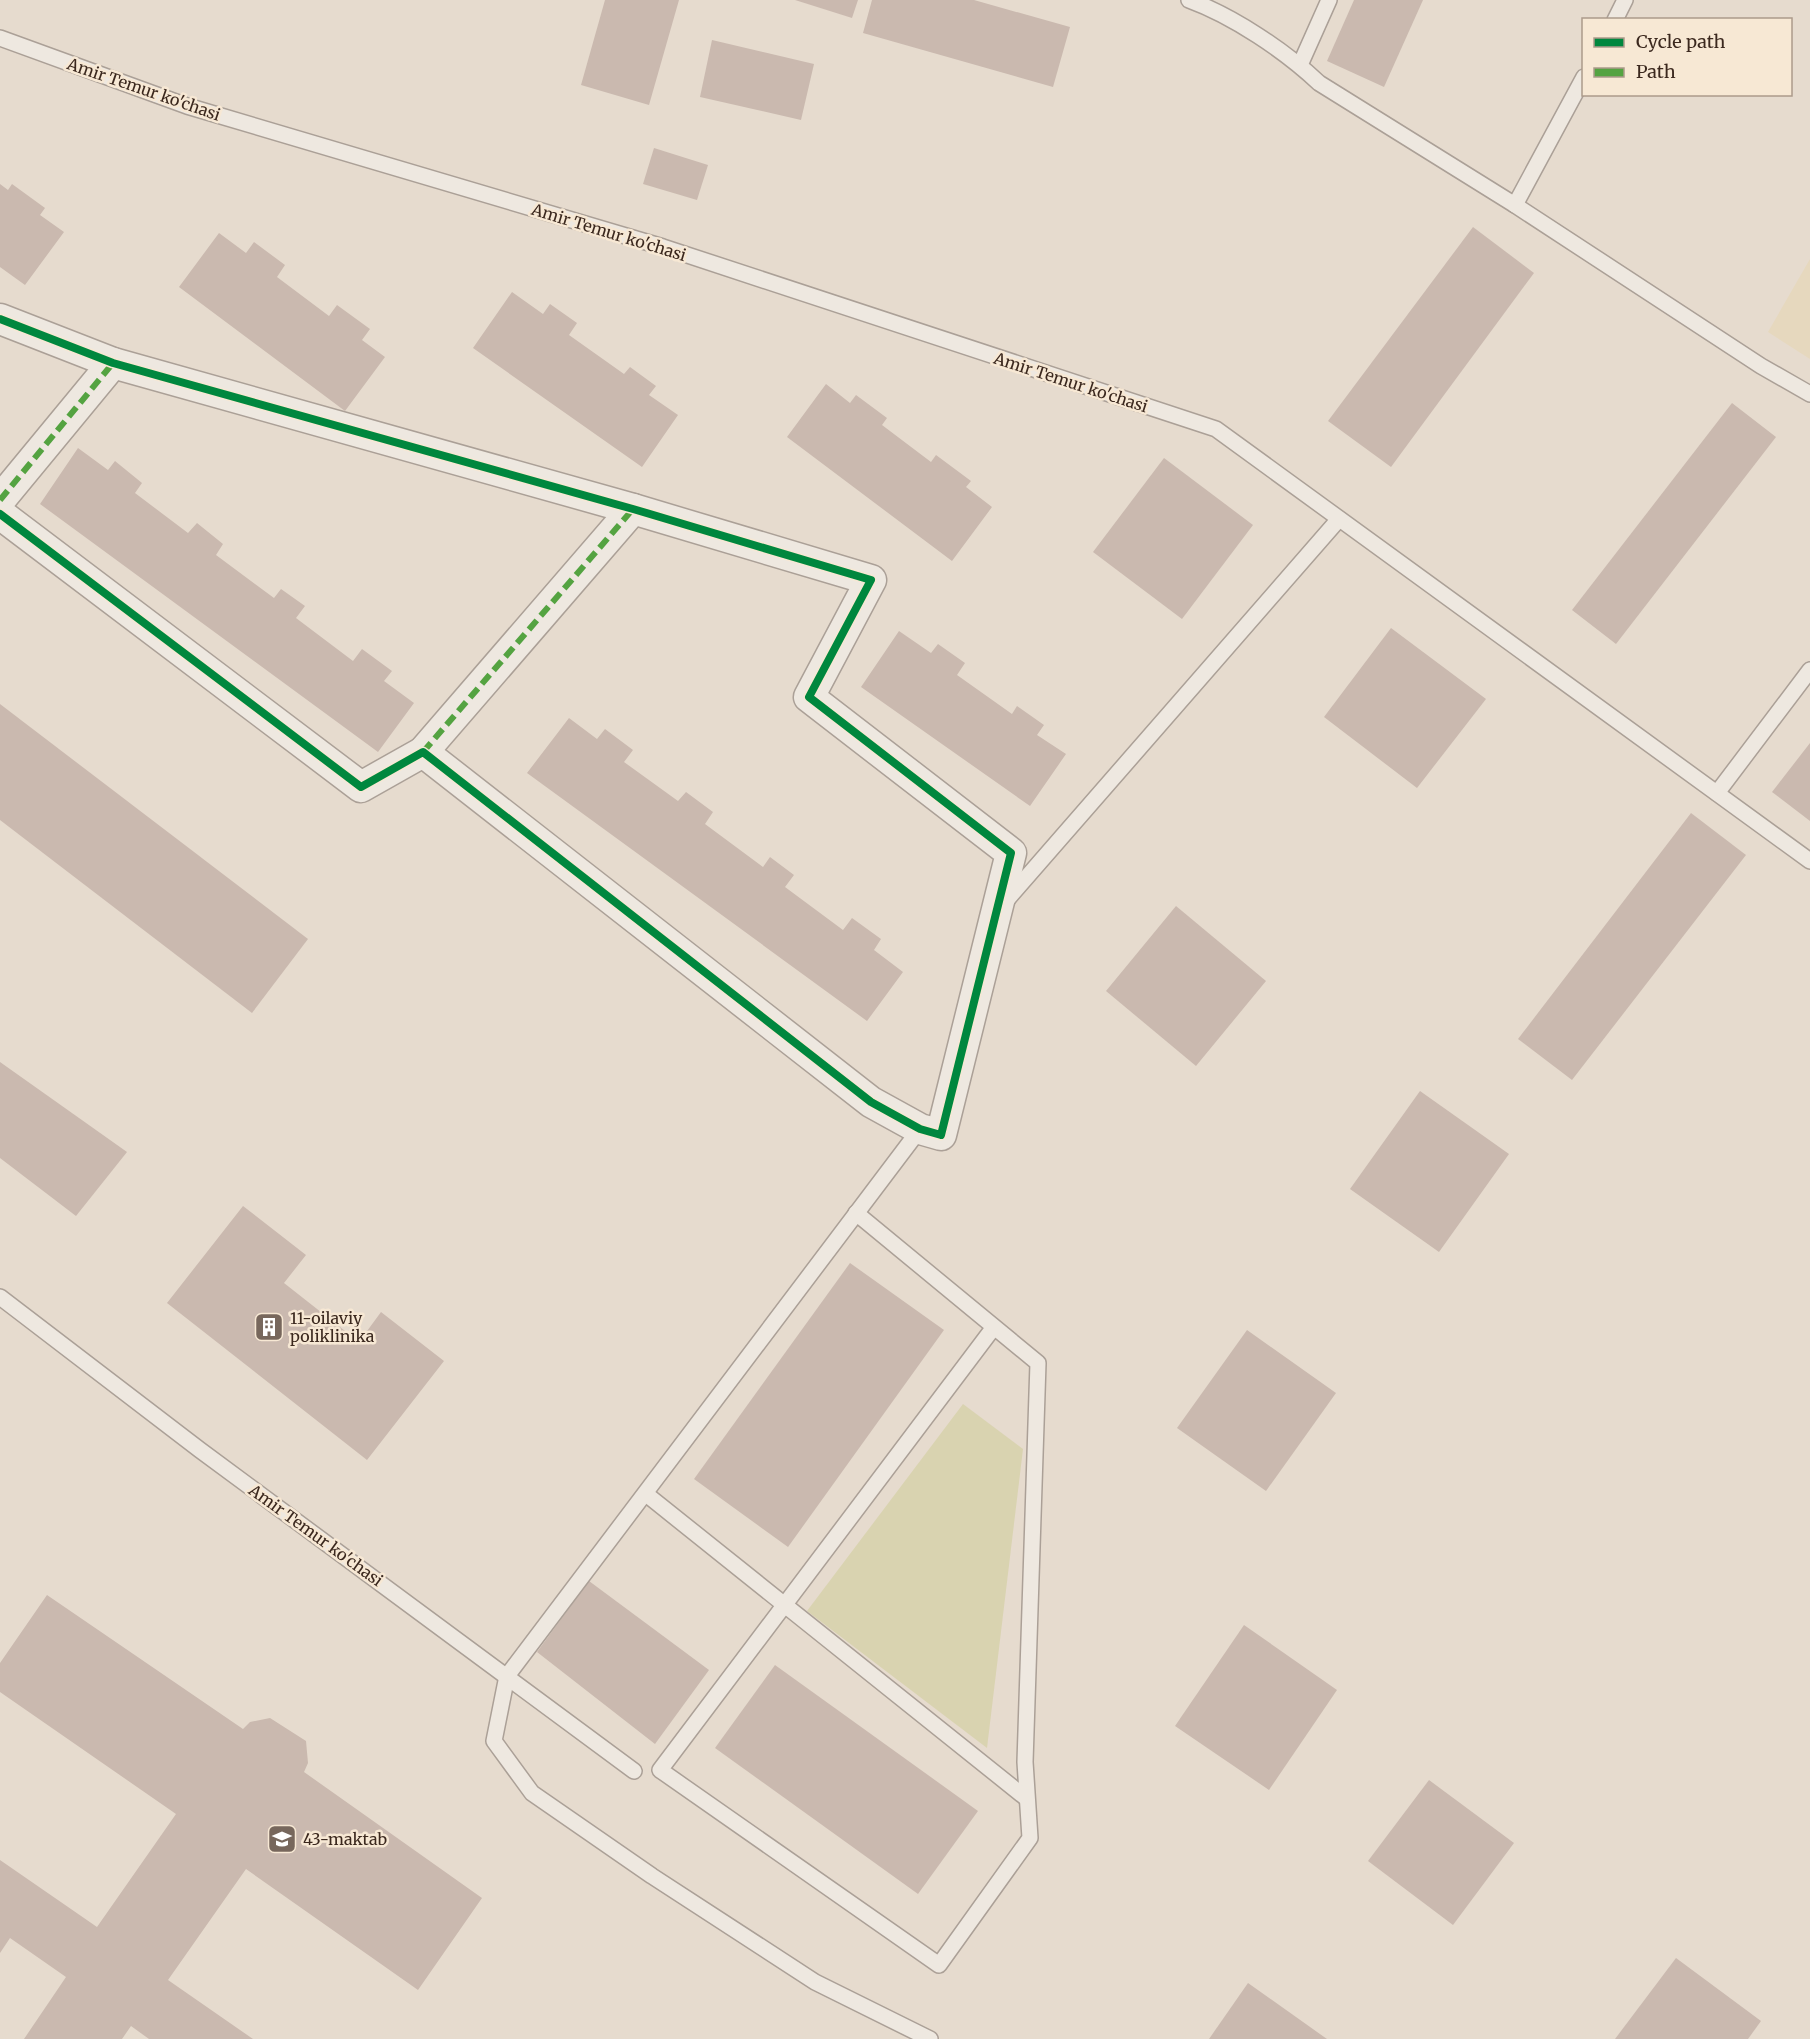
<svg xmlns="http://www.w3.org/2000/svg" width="1810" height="2039" font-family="Merriweather,serif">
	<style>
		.farmland { fill: #e6d8be }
		.green { fill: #d9d3b0 }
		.building { fill: #cab9af }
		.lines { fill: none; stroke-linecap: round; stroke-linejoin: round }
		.service-casing { stroke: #aba097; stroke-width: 18 }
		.minor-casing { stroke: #aba097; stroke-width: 33 }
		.service { stroke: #eee8e0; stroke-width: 15 }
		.minor { stroke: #eee8e0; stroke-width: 30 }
		.quiet { stroke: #54a341; stroke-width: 6; stroke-dasharray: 12 6; stroke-linecap: butt }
		.cycleway-casing { stroke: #f7e8d4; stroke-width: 11 }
		.cycleway { stroke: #00873e; stroke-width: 8 }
		.labels { text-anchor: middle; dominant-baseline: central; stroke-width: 5; stroke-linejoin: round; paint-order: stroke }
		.street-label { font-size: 16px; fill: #3b281e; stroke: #f7e8d4 }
		.poi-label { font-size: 16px; fill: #3b281e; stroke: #f7e8d4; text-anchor: start }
	</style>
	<rect width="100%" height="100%" fill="#e6dbce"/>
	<polygon class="farmland" points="1810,259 1810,359 1768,332"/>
	<polygon class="green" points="963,1404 1023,1449 987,1748 807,1611"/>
	<g class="building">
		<polygon points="605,0 679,0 649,105 581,85"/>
		<polygon points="795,0 858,0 852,18"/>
		<polygon points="872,0 974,0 1070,27 1053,87 863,33"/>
		<polygon points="1354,0 1423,0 1384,87 1327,61"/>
		<polygon points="712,40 814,64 801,120 700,97"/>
		<polygon points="654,148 708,165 697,200 643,184"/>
		<polygon points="0,184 8,190 12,184 45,208 40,215 64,232 25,285 0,267"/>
		<polygon points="1473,227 1534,273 1391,467 1328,421"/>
		<polygon points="219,233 246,253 254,242 285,265 277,277 329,316 337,305 370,329 362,340 385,357 345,411 179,287"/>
		<polygon points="512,292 543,314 550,304 577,323 569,335 624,374 630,367 656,386 649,395 678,415 642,467 473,348"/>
		<polygon points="826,384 850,403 856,395 887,418 882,425 931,462 936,455 971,481 966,487 992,507 952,561 787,437"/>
		<polygon points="1732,403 1776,437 1616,644 1572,610"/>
		<polygon points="78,448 108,470 115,461 142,483 135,493 188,533 197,523 223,544 216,555 274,598 281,589 305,606 296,618 353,661 362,649 392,671 384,681 414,703 378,752 40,504"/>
		<polygon points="1164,458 1253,525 1182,619 1093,552"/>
		<polygon points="1391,628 1486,699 1417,788 1324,717"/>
		<polygon points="899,631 931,653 938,644 965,663 957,675 1012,714 1017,706 1044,725 1037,735 1066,754 1030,806 861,687"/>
		<polygon points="0,704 308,939 252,1013 0,820"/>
		<polygon points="569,718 597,739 605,729 633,750 624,762 678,801 686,792 713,812 705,824 763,867 770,857 794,875 785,887 843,930 852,918 881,939 874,950 903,972 867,1021 527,773"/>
		<polygon points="1810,743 1810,821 1772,792"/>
		<polygon points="1691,813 1746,855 1572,1080 1518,1039"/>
		<polygon points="1176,906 1266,981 1196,1066 1106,991"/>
		<polygon points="0,1062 127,1152 76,1216 0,1158"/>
		<polygon points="1420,1091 1509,1154 1439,1252 1350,1189"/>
		<polygon points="243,1206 306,1255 284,1283 359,1342 381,1312 444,1361 367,1460 167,1303"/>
		<polygon points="850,1263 944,1330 788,1547 694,1479"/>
		<polygon points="1247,1330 1336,1393 1266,1491 1177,1428"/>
		<polygon points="589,1581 709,1670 655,1744 537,1652"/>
		<polygon points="47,1595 243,1729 250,1722 270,1718 306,1741 308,1763 304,1772 482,1898 418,1990 246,1869 168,1980 253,2039 149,2039 131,2026 122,2039 24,2039 66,1977 10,1938 0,1953 0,1860 97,1927 176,1814 0,1692 0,1663"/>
		<polygon points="1244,1625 1337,1690 1269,1790 1175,1726"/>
		<polygon points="775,1665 978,1811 918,1894 715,1748"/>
		<polygon points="1429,1780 1514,1843 1453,1925 1368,1861"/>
		<polygon points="1676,1958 1761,2021 1748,2039 1615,2039"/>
		<polygon points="1248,1983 1327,2039 1209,2039"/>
	</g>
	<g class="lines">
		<g class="service-casing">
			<g id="service">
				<path d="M1189,0C1233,16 1285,51 1319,83L1515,205L1761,366L1810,394"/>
				<polyline points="1615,20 1625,0"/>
				<polyline points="0,38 187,106 663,247 1216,429 1810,861"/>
				<polyline points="1300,65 1329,0"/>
				<polyline points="1515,205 1584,77"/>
				<polyline points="1717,793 1810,670"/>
				<polyline points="1005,902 1339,519"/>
				<polyline points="920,1129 507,1676 494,1741 532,1793 652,1876 815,1982 930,2039"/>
				<polyline points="856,1213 1038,1363 1025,1762 1030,1838 939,1965 660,1770 994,1327"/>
				<polyline points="0,1297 200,1450 634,1771"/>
				<polyline points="646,1494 1026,1798"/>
			</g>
		</g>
		<g class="minor-casing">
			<g id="minor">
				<polyline points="0,319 113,363 633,509 871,580 809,697 1011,853 941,1135 920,1129 871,1102 423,752 361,787 0,514"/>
				<polyline points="0,500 113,363"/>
				<polyline points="423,752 633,509"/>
			</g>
		</g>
		<use href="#service" class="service"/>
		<use href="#minor" class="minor"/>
		<g class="quiet">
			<polyline points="0,500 113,363"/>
			<polyline points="423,752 633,509"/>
		</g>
		<g class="cycleway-casing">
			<polyline id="cycleway" points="0,319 113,363 633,509 871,580 809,697 1011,853 941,1135 920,1129 871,1102 423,752 361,787 0,514"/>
		</g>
		<use href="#cycleway" class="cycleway"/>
	</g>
	<defs>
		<g id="building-square" transform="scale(1.5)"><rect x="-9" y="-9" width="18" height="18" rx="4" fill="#77675c" stroke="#f7e8d4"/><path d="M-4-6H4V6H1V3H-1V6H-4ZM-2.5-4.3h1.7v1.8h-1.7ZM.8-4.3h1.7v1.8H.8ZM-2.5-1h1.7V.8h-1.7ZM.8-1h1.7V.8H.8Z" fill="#fff"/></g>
		<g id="school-square" transform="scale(1.5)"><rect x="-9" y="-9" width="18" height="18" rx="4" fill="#77675c" stroke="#f7e8d4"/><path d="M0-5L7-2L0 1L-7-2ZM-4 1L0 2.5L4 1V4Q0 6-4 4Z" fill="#fff"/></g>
	</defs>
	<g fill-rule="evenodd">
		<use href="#building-square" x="269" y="1327"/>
		<use href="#school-square" x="282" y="1839"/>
	</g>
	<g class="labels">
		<g class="street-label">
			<text transform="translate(144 89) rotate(19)">Amir Temur ko'chasi</text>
			<text transform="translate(609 232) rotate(17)">Amir Temur ko'chasi</text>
			<text transform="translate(1071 382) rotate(18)">Amir Temur ko'chasi</text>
			<text transform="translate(316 1535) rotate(36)">Amir Temur ko'chasi</text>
		</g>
		<g class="poi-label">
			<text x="290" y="1318">11-oilaviy<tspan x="290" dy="18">poliklinika</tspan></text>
			<text x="303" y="1839">43-maktab</text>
		</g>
	</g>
	<rect x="1582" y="18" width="210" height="78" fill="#f7e8d4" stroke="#ac9b8b" stroke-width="1.5"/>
	<rect x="1594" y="38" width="30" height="9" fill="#00873e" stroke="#ac9b8b" stroke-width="1.5"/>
	<text x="1636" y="48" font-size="18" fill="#3b281e">Cycle path</text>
	<rect x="1594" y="68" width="30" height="9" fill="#54a341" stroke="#ac9b8b" stroke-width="1.5"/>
	<text x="1636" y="78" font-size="18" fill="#3b281e">Path</text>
</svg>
